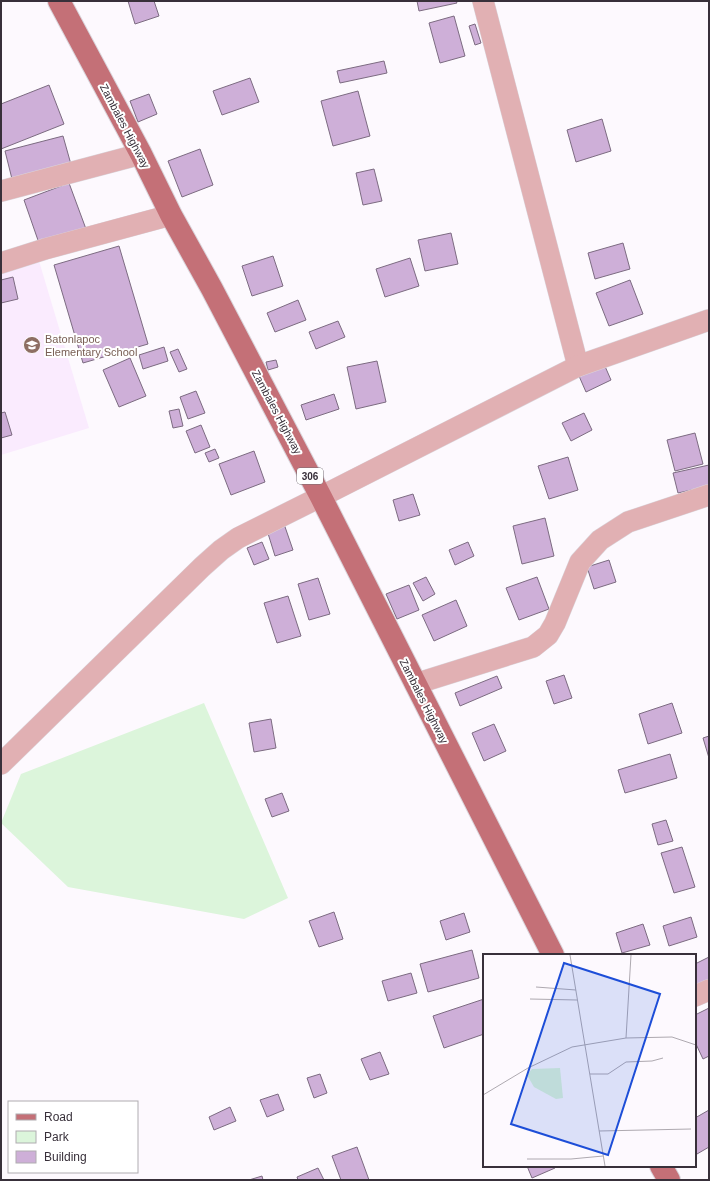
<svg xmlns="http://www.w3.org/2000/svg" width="710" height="1181" font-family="Helvetica,sans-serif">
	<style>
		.built { fill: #faebfe }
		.green { fill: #dcf5db }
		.building { fill: #ceafd8; stroke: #7c6b81 }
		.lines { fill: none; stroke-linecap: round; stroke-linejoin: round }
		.minor-casing { stroke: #dad5db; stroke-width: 22 }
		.major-casing { stroke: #dad5db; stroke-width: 24 }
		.minor { stroke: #e1b0b3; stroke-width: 21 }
		.major { stroke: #c47077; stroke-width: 22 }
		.labels { text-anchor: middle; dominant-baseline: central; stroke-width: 4; stroke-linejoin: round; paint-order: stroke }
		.shield { fill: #fff; stroke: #746e75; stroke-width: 1 }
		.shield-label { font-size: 10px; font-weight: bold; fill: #38303a }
		.street-label { font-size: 11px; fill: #38303a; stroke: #fff }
		.education-label { font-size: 11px; fill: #785e54; stroke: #fff; text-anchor: start }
		.inset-road { fill: none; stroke: #aea9b0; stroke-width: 1 }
		.view { fill: #1d4ed8; fill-opacity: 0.15; stroke: #1d4ed8; stroke-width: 2 }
		.inset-edge { fill: none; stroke: #38303a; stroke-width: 2 }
	</style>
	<rect width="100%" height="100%" fill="#fdf9fe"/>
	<polygon class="built" points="36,251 89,428 1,455 1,262"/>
	<polygon class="green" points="204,703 288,898 244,919 68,887 1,823 21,774"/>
	<g class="building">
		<polygon points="128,1 154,1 159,16 135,24"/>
		<polygon points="417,1 456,1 457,3 419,11"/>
		<polygon points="454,16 465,56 440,63 429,23"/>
		<polygon points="475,24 481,43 475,45 469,26"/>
		<polygon points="384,61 387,73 340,83 337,71"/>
		<polygon points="250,78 259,102 222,115 213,91"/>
		<polygon points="49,85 64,124 1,149 1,104"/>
		<polygon points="358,91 370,136 333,146 321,101"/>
		<polygon points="149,94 157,114 138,122 130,101"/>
		<polygon points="602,119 611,151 576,162 567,130"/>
		<polygon points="63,136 72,168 13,183 5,151"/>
		<polygon points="200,149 213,185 182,197 168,161"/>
		<polygon points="374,169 382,201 363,205 356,173"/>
		<polygon points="69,183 86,229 40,246 24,200"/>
		<polygon points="451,233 458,264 425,271 418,240"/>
		<polygon points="623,243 630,269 595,279 588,253"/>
		<polygon points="119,246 148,344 83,363 54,265"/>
		<polygon points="273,256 283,286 252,296 242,266"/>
		<polygon points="410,258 419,286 385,297 376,269"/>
		<polygon points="13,277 18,299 1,303 1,280"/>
		<polygon points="630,280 643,314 609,326 596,293"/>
		<polygon points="298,300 306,320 275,332 267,313"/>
		<polygon points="338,321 345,337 316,349 309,332"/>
		<polygon points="164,347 168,361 143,369 139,355"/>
		<polygon points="178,349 187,369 179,372 170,352"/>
		<polygon points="130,358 146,396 119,407 103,370"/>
		<polygon points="276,360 278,367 268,370 266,362"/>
		<polygon points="377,361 386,402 356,409 347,367"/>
		<polygon points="604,364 611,380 586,392 579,376"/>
		<polygon points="196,391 205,413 188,419 180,397"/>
		<polygon points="334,394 339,409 306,420 301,405"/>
		<polygon points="179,409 183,426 173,428 169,411"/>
		<polygon points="5,412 12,435 1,438 1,413"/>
		<polygon points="584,413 592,430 571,441 562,423"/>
		<polygon points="201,425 210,447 195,453 186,431"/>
		<polygon points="695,433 703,464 675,471 667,440"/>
		<polygon points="215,449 219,458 209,462 205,453"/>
		<polygon points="254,451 265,482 231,495 219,464"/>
		<polygon points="568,457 578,490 549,499 538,466"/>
		<polygon points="709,465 709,486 678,493 673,473"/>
		<polygon points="413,494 420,515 399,521 393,500"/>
		<polygon points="545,518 554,556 522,564 513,526"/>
		<polygon points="283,521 293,550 275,556 266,527"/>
		<polygon points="262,542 269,559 254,565 247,548"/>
		<polygon points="468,542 474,556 455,565 449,550"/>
		<polygon points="609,560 616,582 594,589 587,567"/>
		<polygon points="426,577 435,594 423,601 413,583"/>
		<polygon points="537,577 549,609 519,620 506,588"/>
		<polygon points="318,578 330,614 309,620 298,584"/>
		<polygon points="409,585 419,610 397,619 386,594"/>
		<polygon points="288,596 301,636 277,643 264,603"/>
		<polygon points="456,600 467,626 434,641 422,615"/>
		<polygon points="564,675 572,698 554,704 546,681"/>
		<polygon points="497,676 502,688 460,706 455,693"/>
		<polygon points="672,703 682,733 648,744 639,714"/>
		<polygon points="271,719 276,748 254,752 249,723"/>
		<polygon points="494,724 506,751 484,761 472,733"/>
		<polygon points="709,736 709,758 703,738"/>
		<polygon points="670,754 677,778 625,793 618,770"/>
		<polygon points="282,793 289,811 272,817 265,799"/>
		<polygon points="666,820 673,841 658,845 652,824"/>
		<polygon points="682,847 695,887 674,893 661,853"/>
		<polygon points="334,912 343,939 319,947 309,921"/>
		<polygon points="464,913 470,932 446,940 440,921"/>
		<polygon points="691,917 697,937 669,946 663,926"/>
		<polygon points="643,924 650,945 622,953 616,933"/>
		<polygon points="472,950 479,978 428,992 420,964"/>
		<polygon points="709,957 709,981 695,988 695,964"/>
		<polygon points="411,973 417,993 388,1001 382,981"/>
		<polygon points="484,999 484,1034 444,1048 433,1016"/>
		<polygon points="709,1008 709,1056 703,1059 695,1042 695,1015"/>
		<polygon points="380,1052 389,1074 370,1080 361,1059"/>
		<polygon points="320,1074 327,1093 314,1098 307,1078"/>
		<polygon points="278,1094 284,1110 267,1117 260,1100"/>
		<polygon points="230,1107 236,1121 214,1130 209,1117"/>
		<polygon points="709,1110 709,1147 697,1154 695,1150 695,1118"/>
		<polygon points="357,1147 369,1180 341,1180 332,1156"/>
		<polygon points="527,1166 554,1166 555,1168 532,1178"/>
		<polygon points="318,1168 324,1180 298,1180 297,1177"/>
		<polygon points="262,1176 263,1180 249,1180"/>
	</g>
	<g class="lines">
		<g class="minor-casing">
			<g id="minor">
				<polyline points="483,1 578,366"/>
				<polyline points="1,191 141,154"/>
				<polyline points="1,263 45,249 171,215"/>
				<polyline points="415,684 533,647 548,635 555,623 580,562 600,540 628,522 709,495"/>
				<polyline points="1,764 202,567 221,550 238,538 330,492 578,366 709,320"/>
				<polyline points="695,996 709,990"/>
			</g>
		</g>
		<g class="major-casing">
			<g id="major">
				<polyline points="59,1 141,154 171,215 212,289 321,497 553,955"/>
				<polyline points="661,1166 669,1180"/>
			</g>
		</g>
		<use href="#minor" class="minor"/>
		<use href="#major" class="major"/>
	</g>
	<defs>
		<g id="school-disc" transform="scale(0.9)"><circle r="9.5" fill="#8d6e63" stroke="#fff"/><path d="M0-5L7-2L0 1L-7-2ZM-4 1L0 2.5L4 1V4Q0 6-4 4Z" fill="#fff"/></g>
	</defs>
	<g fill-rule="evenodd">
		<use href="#school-disc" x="32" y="345"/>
	</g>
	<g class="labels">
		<rect class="shield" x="297" y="468" width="26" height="16" rx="3"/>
		<g class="shield-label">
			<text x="310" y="476">306</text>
		</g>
		<g class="street-label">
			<text transform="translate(125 126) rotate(62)">Zambales Highway</text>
			<text transform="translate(277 412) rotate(62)">Zambales Highway</text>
			<text transform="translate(424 701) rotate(63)">Zambales Highway</text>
		</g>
		<g class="education-label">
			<text x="45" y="339">Batonlapoc<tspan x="45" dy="13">Elementary School</tspan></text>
		</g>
	</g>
	<g transform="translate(483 954)">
		<rect width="213" height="213" fill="#fdf9fe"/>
		<path d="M77,114L80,144L73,145L51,133L44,121L49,115Z" fill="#dcf5db"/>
		<path class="inset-road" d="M87,1L122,212M53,33L93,36M47,45L94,46M143,84L148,1M107,120H125L143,108L169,107L180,104M0,141L45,114L89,93L143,84L189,83L213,91M116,177L208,175M44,205H88L120,202"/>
		<path class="view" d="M81,9L177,40L125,201L28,170Z"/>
		<rect width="213" height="213" class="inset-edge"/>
	</g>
	<rect width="710" height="1181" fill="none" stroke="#38303a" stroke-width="4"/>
	<rect x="8" y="1101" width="130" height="72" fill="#ffffff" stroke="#afacb0"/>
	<rect x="16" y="1114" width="20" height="6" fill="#c47077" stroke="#afacb0"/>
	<text x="44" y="1121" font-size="12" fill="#38303a">Road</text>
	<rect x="16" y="1131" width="20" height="12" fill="#dcf5db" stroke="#afacb0"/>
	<text x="44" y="1141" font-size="12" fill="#38303a">Park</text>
	<rect x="16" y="1151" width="20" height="12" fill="#ceafd8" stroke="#afacb0"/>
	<text x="44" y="1161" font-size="12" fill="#38303a">Building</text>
</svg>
